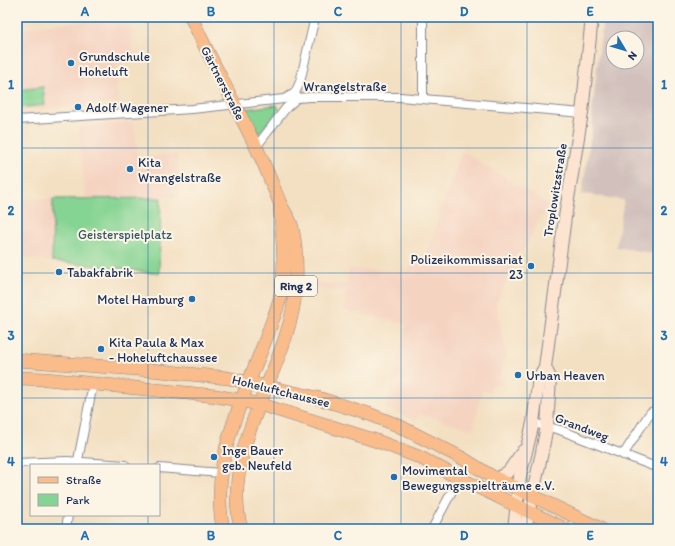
<svg xmlns="http://www.w3.org/2000/svg" width="675" height="546" font-family="Itim,sans-serif">
	<style>
		.built { fill: #f5d3c1 }
		.industrial { fill: #d1c0bc; fill-rule: evenodd }
		.green { fill: #86d493; stroke: #508278 }
		.lines { fill: none; stroke-linecap: round; stroke-linejoin: round }
		.street-casing { stroke: #878790; stroke-width: 10 }
		.secondary-casing { stroke: #878790; stroke-width: 14 }
		.primary-casing { stroke: #878790; stroke-width: 14 }
		.street { stroke: #fff; stroke-width: 8 }
		.secondary { stroke: #fde4d0; stroke-width: 12 }
		.primary { stroke: #f9bc8a; stroke-width: 13 }
		.grid { fill: none; stroke: #1f6fb2; stroke-width: 1; stroke-opacity: 0.55 }
		.poi-dot { fill: #1f6fb2; stroke: #fcf5e5; stroke-width: 1.5 }
		.labels { text-anchor: middle; dominant-baseline: central; stroke-width: 4; stroke-linejoin: round; paint-order: stroke }
		.shield { fill: #fcf5e5; stroke: #5e6a86; stroke-width: 1 }
		.shield-label { font-size: 12px; font-weight: bold; fill: #1b2f5e }
		.poi-label { font-size: 13px; fill: #1b2f5e; stroke: #fcf5e5; text-anchor: start }
		.street-label { font-size: 13px; fill: #1b2f5e; stroke: #fcf5e5 }
		.park-label { font-size: 13px; fill: #36586b; stroke: #fcf5e5 }
		.neatline { fill: none; stroke: #1f6fb2; stroke-width: 1.5 }
		.grid-label { font-size: 13px; text-anchor: middle; font-weight: bold; fill: #1f6fb2 }
	</style>
	<rect width="100%" height="100%" fill="#fcf5e5"/>
	<filter id="ink" filterUnits="userSpaceOnUse"><feTurbulence type="fractalNoise" baseFrequency=".025" numOctaves="2"/><feDisplacementMap in="SourceGraphic" scale="8" xChannelSelector="R" yChannelSelector="G"/><feConvolveMatrix kernelMatrix="1 2 1 2 8 2 1 2 1" color-interpolation-filters="sRGB"/></filter>
	<filter id="wash" filterUnits="userSpaceOnUse"><feTurbulence type="fractalNoise" baseFrequency=".012" numOctaves="4" result="noise"/><feDisplacementMap in="SourceGraphic" scale="16" xChannelSelector="R" yChannelSelector="G"/><feGaussianBlur stdDeviation="0.9" result="paint"/><feColorMatrix in="noise" values="0 0 0 0 0 0 0 0 0 0 0 0 0 0 0 0 0 1.4 0 .05"/><feComposite in="paint" operator="in"/></filter>
	<g filter="url(#wash)">
		<rect width="100%" height="100%" fill="#f3dfc1"/>
		<g class="built">
			<polygon points="121,17 130,17 134,62 116,64 118,103 17,111 17,29"/>
			<polygon points="134,122 138,158 177,154 180,196 86,199 78,127"/>
			<polygon points="462,151 557,210 556,218 547,214 543,215 537,221 526,248 518,253 496,304 507,359 504,359 498,385 492,385 491,392 482,390 473,429 419,414 416,421 386,407 407,324 344,310 345,292 308,288 309,282 346,285 349,269 408,272 414,258 426,254"/>
			<polygon points="17,199 53,199 52,261 17,257"/>
		</g>
		<path class="industrial" d="M603,17H658V254L616,247L624,200L582,194L593,121L592,112ZM613,38H637V62H613Z"/>
		<g class="green">
			<polygon points="43,87 45,105 17,108 17,90"/>
			<polygon points="277,105 279,109 258,134 245,109"/>
			<polygon points="161,198 159,274 117,268 117,270 112,270 112,268 52,261 53,199"/>
		</g>
	</g>
	<g filter="url(#ink)">
		<g class="lines">
			<g class="street-casing">
				<g id="street">
					<polyline points="295,93 300,82 315,17"/>
					<polyline points="297,98 310,97 400,97 582,113"/>
					<polyline points="423,99 423,17"/>
					<polyline points="17,120 192,109 284,99 295,93"/>
					<polyline points="256,147 286,108 297,98"/>
					<polyline points="533,423 560,430 658,468"/>
					<polyline points="623,455 648,416 651,412 658,410"/>
					<polyline points="17,463 67,461 125,465"/>
					<polyline points="77,465 93,384"/>
					<polyline points="159,468 221,473"/>
					<polyline points="66,529 68,515"/>
					<polyline points="432,529 459,478"/>
				</g>
			</g>
			<g class="secondary-casing">
				<g id="secondary">
					<polyline points="497,479 509,471 523,451"/>
					<polyline points="514,529 520,476 533,423 539,377 545,367 565,217 582,113 592,17"/>
					<polyline points="525,529 542,452 547,426 550,378 545,367"/>
				</g>
			</g>
			<g class="primary-casing">
				<g id="primary">
					<path d="M191,17C211,61 235,103 256,147C265,165 272,184 280,203C283,211 290,218 292,227C296,245 297,265 296,284C292,368 219,443 241,529"/>
					<polyline points="17,360 150,370 228,378 318,398 369,414 397,425 462,458 491,476 601,529"/>
					<polyline points="17,378 46,379 216,396 259,404 377,441 419,457 459,478 565,529"/>
					<path d="M223,529C209,460 245,395 268,333C272,321 277,310 280,298C287,268 282,237 280,207"/>
				</g>
			</g>
			<use href="#street" class="street"/>
			<use href="#secondary" class="secondary"/>
			<use href="#primary" class="primary"/>
		</g>
	</g>
	<path class="grid" d="M148,17V465M274,17V529M401,17V529M527,17V529M17,148H658M17,273H658M17,398H658M148,515V529"/>
	<g class="poi-dot">
		<circle cx="71" cy="63" r="4"/>
		<circle cx="78" cy="107" r="4"/>
		<circle cx="130" cy="169" r="4"/>
		<circle cx="531" cy="266" r="4"/>
		<circle cx="59" cy="272" r="4"/>
		<circle cx="192" cy="299" r="4"/>
		<circle cx="101" cy="349" r="4"/>
		<circle cx="518" cy="375" r="4"/>
		<circle cx="214" cy="457" r="4"/>
		<circle cx="394" cy="477" r="4"/>
	</g>
	<g class="labels">
		<rect class="shield" x="275" y="276" width="42" height="20" rx="3"/>
		<g class="shield-label">
			<text x="296" y="286">Ring 2</text>
		</g>
		<g class="poi-label">
			<text x="79" y="56">Grundschule<tspan x="79" dy="15">Hoheluft</tspan></text>
			<text x="86" y="107">Adolf Wagener</text>
			<text x="138" y="162">Kita<tspan x="138" dy="15">Wrangelstraße</tspan></text>
			<text x="523" y="259" text-anchor="end">Polizeikommissariat<tspan x="523" dy="15">23</tspan></text>
			<text x="67" y="272">Tabakfabrik</text>
			<text x="184" y="299" text-anchor="end">Motel Hamburg</text>
			<text x="109" y="342">Kita Paula &amp; Max<tspan x="109" dy="15">- Hoheluftchaussee</tspan></text>
			<text x="526" y="375">Urban Heaven</text>
			<text x="222" y="450">Inge Bauer<tspan x="222" dy="15">geb. Neufeld</tspan></text>
			<text x="402" y="470">Movimental<tspan x="402" dy="15">Bewegungsspielträume e.V.</tspan></text>
		</g>
		<g class="street-label">
			<text transform="translate(223 83) rotate(63)">Gärtnerstraße</text>
			<text x="345" y="86">Wrangelstraße</text>
			<text transform="translate(555 190) rotate(-81)">Troplowitzstraße</text>
			<text transform="translate(281 391) rotate(14)">Hoheluftchaussee</text>
			<text transform="translate(582 427) rotate(21)">Grandweg</text>
		</g>
		<g class="park-label">
			<text x="125" y="234">Geisterspielplatz</text>
		</g>
	</g>
	<rect width="675" height="546" fill="none" stroke="#fcf5e5" stroke-width="44"/>
	<rect x="30" y="464" width="130" height="52" fill="#fcf5e5" stroke="#a2a6af"/>
	<rect x="38" y="477" width="20" height="6" fill="#f9bc8a" stroke="#a2a6af"/>
	<text x="66" y="484" font-size="12" fill="#1b2f5e">Straße</text>
	<rect x="38" y="494" width="20" height="12" fill="#86d493" stroke="#a2a6af"/>
	<text x="66" y="504" font-size="12" fill="#1b2f5e">Park</text>
	<g transform="translate(625 50) rotate(128)"><circle r="19" fill="#fcf5e5" stroke="#a2a6af"/>
	<path d="M0-3L7 15L0 10L-7 15Z" fill="#1f6fb2"/>
	<text y="-6" font-size="11" font-weight="bold" text-anchor="middle" fill="#1b2f5e">N</text>
	</g>
	<rect x="22" y="22" width="631" height="502" class="neatline"/>
	<g class="grid-label">
		<text x="85" y="16">A</text>
		<text x="211" y="16">B</text>
		<text x="338" y="16">C</text>
		<text x="464" y="16">D</text>
		<text x="590" y="16">E</text>
		<text x="11" y="89">1</text>
		<text x="664" y="89">1</text>
		<text x="11" y="215">2</text>
		<text x="664" y="215">2</text>
		<text x="11" y="340">3</text>
		<text x="664" y="340">3</text>
		<text x="11" y="466">4</text>
		<text x="664" y="466">4</text>
		<text x="85" y="540">A</text>
		<text x="211" y="540">B</text>
		<text x="338" y="540">C</text>
		<text x="464" y="540">D</text>
		<text x="590" y="540">E</text>
	</g>
</svg>
